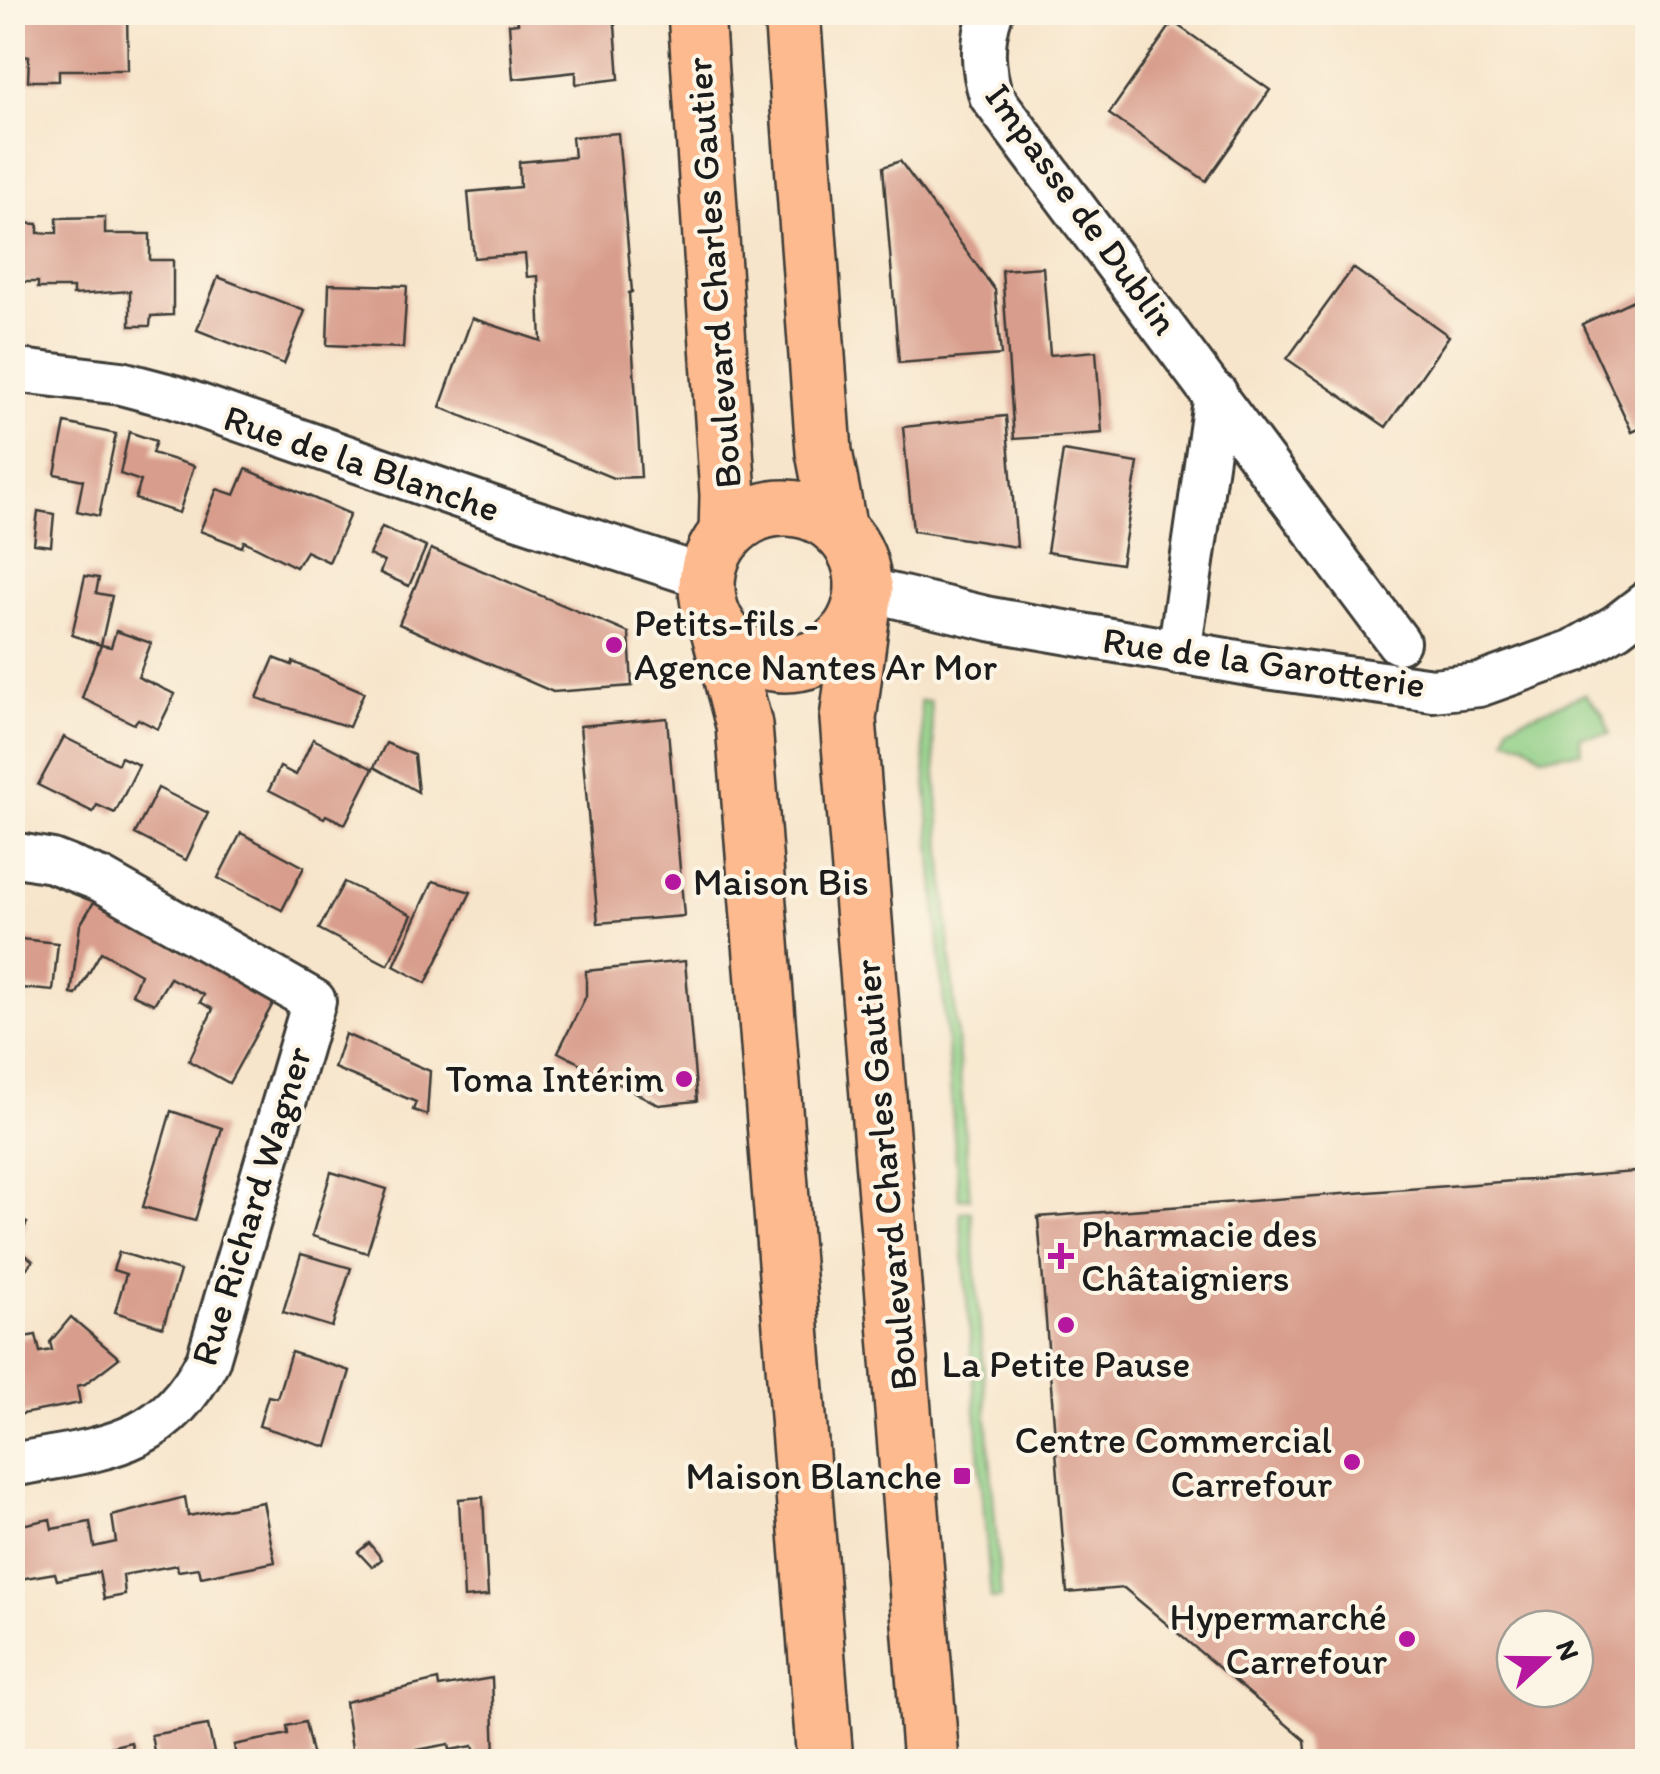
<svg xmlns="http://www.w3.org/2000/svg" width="1660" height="1774" font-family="Itim,sans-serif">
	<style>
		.green { fill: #8ece85; stroke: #557550; stroke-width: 2.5 }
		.building { fill: #d89d8c; fill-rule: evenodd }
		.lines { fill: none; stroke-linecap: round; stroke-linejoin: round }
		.minor-casing { stroke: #3d3a36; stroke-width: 48 }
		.primary-casing { stroke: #3d3a36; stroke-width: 60 }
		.minor { stroke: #fff; stroke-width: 42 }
		.primary { stroke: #fcba8e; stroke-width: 55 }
		.poi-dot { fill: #b5179e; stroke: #fcf5e5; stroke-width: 4 }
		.labels { text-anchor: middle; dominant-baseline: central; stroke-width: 8; stroke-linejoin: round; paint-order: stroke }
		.street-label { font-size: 38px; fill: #1c1c1c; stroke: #fcf5e5 }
		.poi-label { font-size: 38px; fill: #1c1c1c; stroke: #fcf5e5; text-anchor: end }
	</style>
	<rect width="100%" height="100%" fill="#fcf5e5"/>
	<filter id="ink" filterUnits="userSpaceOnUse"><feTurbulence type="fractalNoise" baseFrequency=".01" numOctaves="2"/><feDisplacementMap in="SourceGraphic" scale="20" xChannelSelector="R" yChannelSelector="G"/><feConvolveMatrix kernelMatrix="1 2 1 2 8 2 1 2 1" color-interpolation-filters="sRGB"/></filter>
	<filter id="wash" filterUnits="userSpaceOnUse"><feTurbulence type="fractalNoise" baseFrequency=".0048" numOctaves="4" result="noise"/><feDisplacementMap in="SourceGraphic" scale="40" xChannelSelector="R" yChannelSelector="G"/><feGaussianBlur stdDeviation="2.25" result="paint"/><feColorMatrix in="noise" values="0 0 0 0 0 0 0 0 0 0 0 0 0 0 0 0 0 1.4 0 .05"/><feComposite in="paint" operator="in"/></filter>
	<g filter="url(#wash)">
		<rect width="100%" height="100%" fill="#f7e5cb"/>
		<g class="green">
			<polygon points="1585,694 1603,714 1610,734 1580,737 1581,752 1541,756 1525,743 1506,739 1509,724"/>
			<polygon points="920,701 930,701 970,1198 959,1199"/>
			<polygon points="971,1211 1001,1598 991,1599 960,1212"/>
		</g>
		<g id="blocks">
			<g class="building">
				<polygon points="59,12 127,12 128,70 59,70 59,81 28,81 29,56 12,56 12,13"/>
				<polygon points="517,12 614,12 619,79 576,84 576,72 513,79 509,24 518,23"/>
				<polygon points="1173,22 1270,90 1206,181 1109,114"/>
				<polygon points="618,133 632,292 629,293 641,477 613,478 440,407 472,318 541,341 538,276 527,277 525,254 474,258 468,192 520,187 519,162 574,157 572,137"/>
				<polygon points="900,161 995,290 1001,355 899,363 883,167"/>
				<polygon points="12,198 20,198 21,223 38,224 38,233 57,233 57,218 105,217 105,234 150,234 150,260 173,260 173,315 151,316 150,326 130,326 130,291 73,295 73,288 38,288 38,282 20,282 21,291 12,292"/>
				<polygon points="1043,267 1050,355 1096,351 1102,433 1014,439 1002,270"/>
				<polygon points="1353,268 1449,336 1386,427 1287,359"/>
				<polygon points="218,277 305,311 284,364 197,330"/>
				<polygon points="329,284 407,286 403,348 327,345"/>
				<polygon points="1648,293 1648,425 1632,432 1582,324"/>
				<polygon points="1006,416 1017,547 913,531 903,427"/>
				<polygon points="65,423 116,434 99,516 77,511 83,480 55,474"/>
				<polygon points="129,432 156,441 152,453 194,466 179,513 135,499 141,481 120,474"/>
				<polygon points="1063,451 1138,463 1121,564 1047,552"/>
				<polygon points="246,469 350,514 329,562 306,551 296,567 244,541 242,547 200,531 217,489 235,495"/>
				<polygon points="38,511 54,514 51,546 34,544"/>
				<polygon points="382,527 426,547 409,586 380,573 384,562 369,555"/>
				<polygon points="431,549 629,633 632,686 553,692 399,624"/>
				<polygon points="85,576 99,578 96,593 112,596 101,645 72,635"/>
				<polygon points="116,631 151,643 138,677 175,694 158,729 138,719 134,724 82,698 101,645 111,647"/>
				<polygon points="274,658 292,665 293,662 364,692 349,727 257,698"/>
				<polygon points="667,718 684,916 598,923 580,726"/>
				<polygon points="64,737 118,764 121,757 139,765 115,813 97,805 93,812 38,785"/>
				<polygon points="313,739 373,769 345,824 326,815 324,818 269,790 280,767 296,775"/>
				<polygon points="386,743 414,755 418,792 374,767"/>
				<polygon points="158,788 208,813 186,860 135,834"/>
				<polygon points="241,833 304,867 282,910 218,878"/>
				<polygon points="433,881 471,892 426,983 394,966"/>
				<polygon points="344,882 412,915 388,965 319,929"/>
				<polygon points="94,902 275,1000 229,1083 189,1061 213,1009 200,1002 204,995 170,978 154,1004 132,994 140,974 101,952 76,995 71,994 80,925"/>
				<polygon points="12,938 58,943 53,991 12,987"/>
				<polygon points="685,961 697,1101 659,1105 558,1052 586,996 586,971"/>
				<polygon points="345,1034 430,1071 427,1115 413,1110 416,1102 334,1068"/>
				<polygon points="171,1111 222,1128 195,1221 143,1207"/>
				<path d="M1648,1171V1762H1307L1305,1740L1124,1588L1067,1593L1038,1217ZM1515,1629H1575V1689H1515Z"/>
				<polygon points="331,1172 387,1189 367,1253 312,1236"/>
				<polygon points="12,1215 27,1223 14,1245 33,1261 23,1272 12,1274"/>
				<polygon points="119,1252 180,1271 163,1327 115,1312 126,1274 113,1270"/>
				<polygon points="301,1254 351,1268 332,1327 283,1312"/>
				<polygon points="71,1317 119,1358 85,1384 77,1386 80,1403 12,1416 12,1339 36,1335 40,1352 52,1350 50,1342"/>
				<polygon points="291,1352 350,1371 327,1447 259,1426 268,1396 277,1398"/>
				<polygon points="185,1497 188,1516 263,1502 275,1562 201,1577 199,1568 178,1571 177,1565 123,1575 125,1595 104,1599 99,1572 57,1580 55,1573 14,1580 12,1527 50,1519 52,1529 90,1522 94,1547 116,1542 112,1516"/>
				<polygon points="483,1497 488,1596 464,1598 459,1499"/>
				<polygon points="369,1543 382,1559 372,1567 358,1552"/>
				<polygon points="492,1678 495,1755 477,1758 473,1746 450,1750 449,1744 417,1750 419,1762 354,1762 345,1702 438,1680 439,1687"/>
				<polygon points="305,1722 314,1762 237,1762 234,1745 288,1734 287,1726"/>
				<polygon points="208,1725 216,1762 156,1762 151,1735"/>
				<polygon points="131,1742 135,1762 113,1762 110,1747"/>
			</g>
		</g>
	</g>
	<g filter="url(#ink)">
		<use href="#blocks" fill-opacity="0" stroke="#3d3a36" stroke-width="2.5"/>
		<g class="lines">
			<g class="minor-casing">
				<g id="minor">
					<path d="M991,12C981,42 982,67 991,96L1398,642"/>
					<polyline points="12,370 121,383 174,397 507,513 707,578"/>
					<polyline points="865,589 990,619 1266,667 1433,690 1479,685 1574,651 1617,626 1648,602"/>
					<polyline points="1179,653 1216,394"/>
					<path d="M12,854L52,861L101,880L314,1001L208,1360C162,1449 101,1448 12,1465"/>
				</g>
			</g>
			<g class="primary-casing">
				<g id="primary">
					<polyline points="696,12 728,495 727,534"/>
					<polyline points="792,12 824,452 839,530"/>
					<circle cx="785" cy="586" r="78"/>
					<polyline points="865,589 848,719 931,1762"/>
					<polyline points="718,626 744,725 825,1762"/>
				</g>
			</g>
			<use href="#minor" class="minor"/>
			<use href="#primary" class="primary"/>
		</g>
	</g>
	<g class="poi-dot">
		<circle cx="614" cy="645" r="10"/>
		<circle cx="673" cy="882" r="10"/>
		<circle cx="684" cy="1079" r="10"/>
		<path d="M1056 1241h10v10h10v10h-10v10h-10v-10h-10v-10h10z"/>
		<circle cx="1066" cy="1325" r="10"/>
		<circle cx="1352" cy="1462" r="10"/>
		<rect x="952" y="1466" width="20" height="20" rx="5"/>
		<circle cx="1407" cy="1639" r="10"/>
	</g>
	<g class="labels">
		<g class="street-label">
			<text transform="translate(1082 209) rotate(54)">Impasse de Dublin</text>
			<text transform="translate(713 273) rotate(-94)">Boulevard Charles Gautier</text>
			<text transform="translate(362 463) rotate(19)">Rue de la Blanche</text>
			<text transform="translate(1264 662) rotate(8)">Rue de la Garotterie</text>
			<text transform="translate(885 1175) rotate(-95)">Boulevard Charles Gautier</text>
			<text transform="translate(251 1206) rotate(-73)">Rue Richard Wagner</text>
		</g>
		<g class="poi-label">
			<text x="634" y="623" text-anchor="start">Petits-fils -<tspan x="634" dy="44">Agence Nantes Ar Mor</tspan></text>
			<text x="693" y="882" text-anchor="start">Maison Bis</text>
			<text x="664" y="1079">Toma Intérim</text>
			<text x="1081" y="1234" text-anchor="start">Pharmacie des<tspan x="1081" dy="44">Châtaigniers</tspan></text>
			<text x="1066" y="1364" text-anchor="middle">La Petite Pause</text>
			<text x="1332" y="1440">Centre Commercial<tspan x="1332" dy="44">Carrefour</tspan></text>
			<text x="942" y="1476">Maison Blanche</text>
			<text x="1387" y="1617">Hypermarché<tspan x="1387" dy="44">Carrefour</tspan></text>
		</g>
	</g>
	<rect width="1660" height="1774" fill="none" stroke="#fcf5e5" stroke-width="50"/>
	<g transform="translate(1545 1659) rotate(69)"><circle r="48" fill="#fcf5e5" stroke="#a29e95" stroke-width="2.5"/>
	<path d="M0-8L18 38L0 25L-18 38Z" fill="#b5179e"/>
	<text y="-15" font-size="28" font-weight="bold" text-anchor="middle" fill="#1c1c1c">N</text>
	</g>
</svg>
